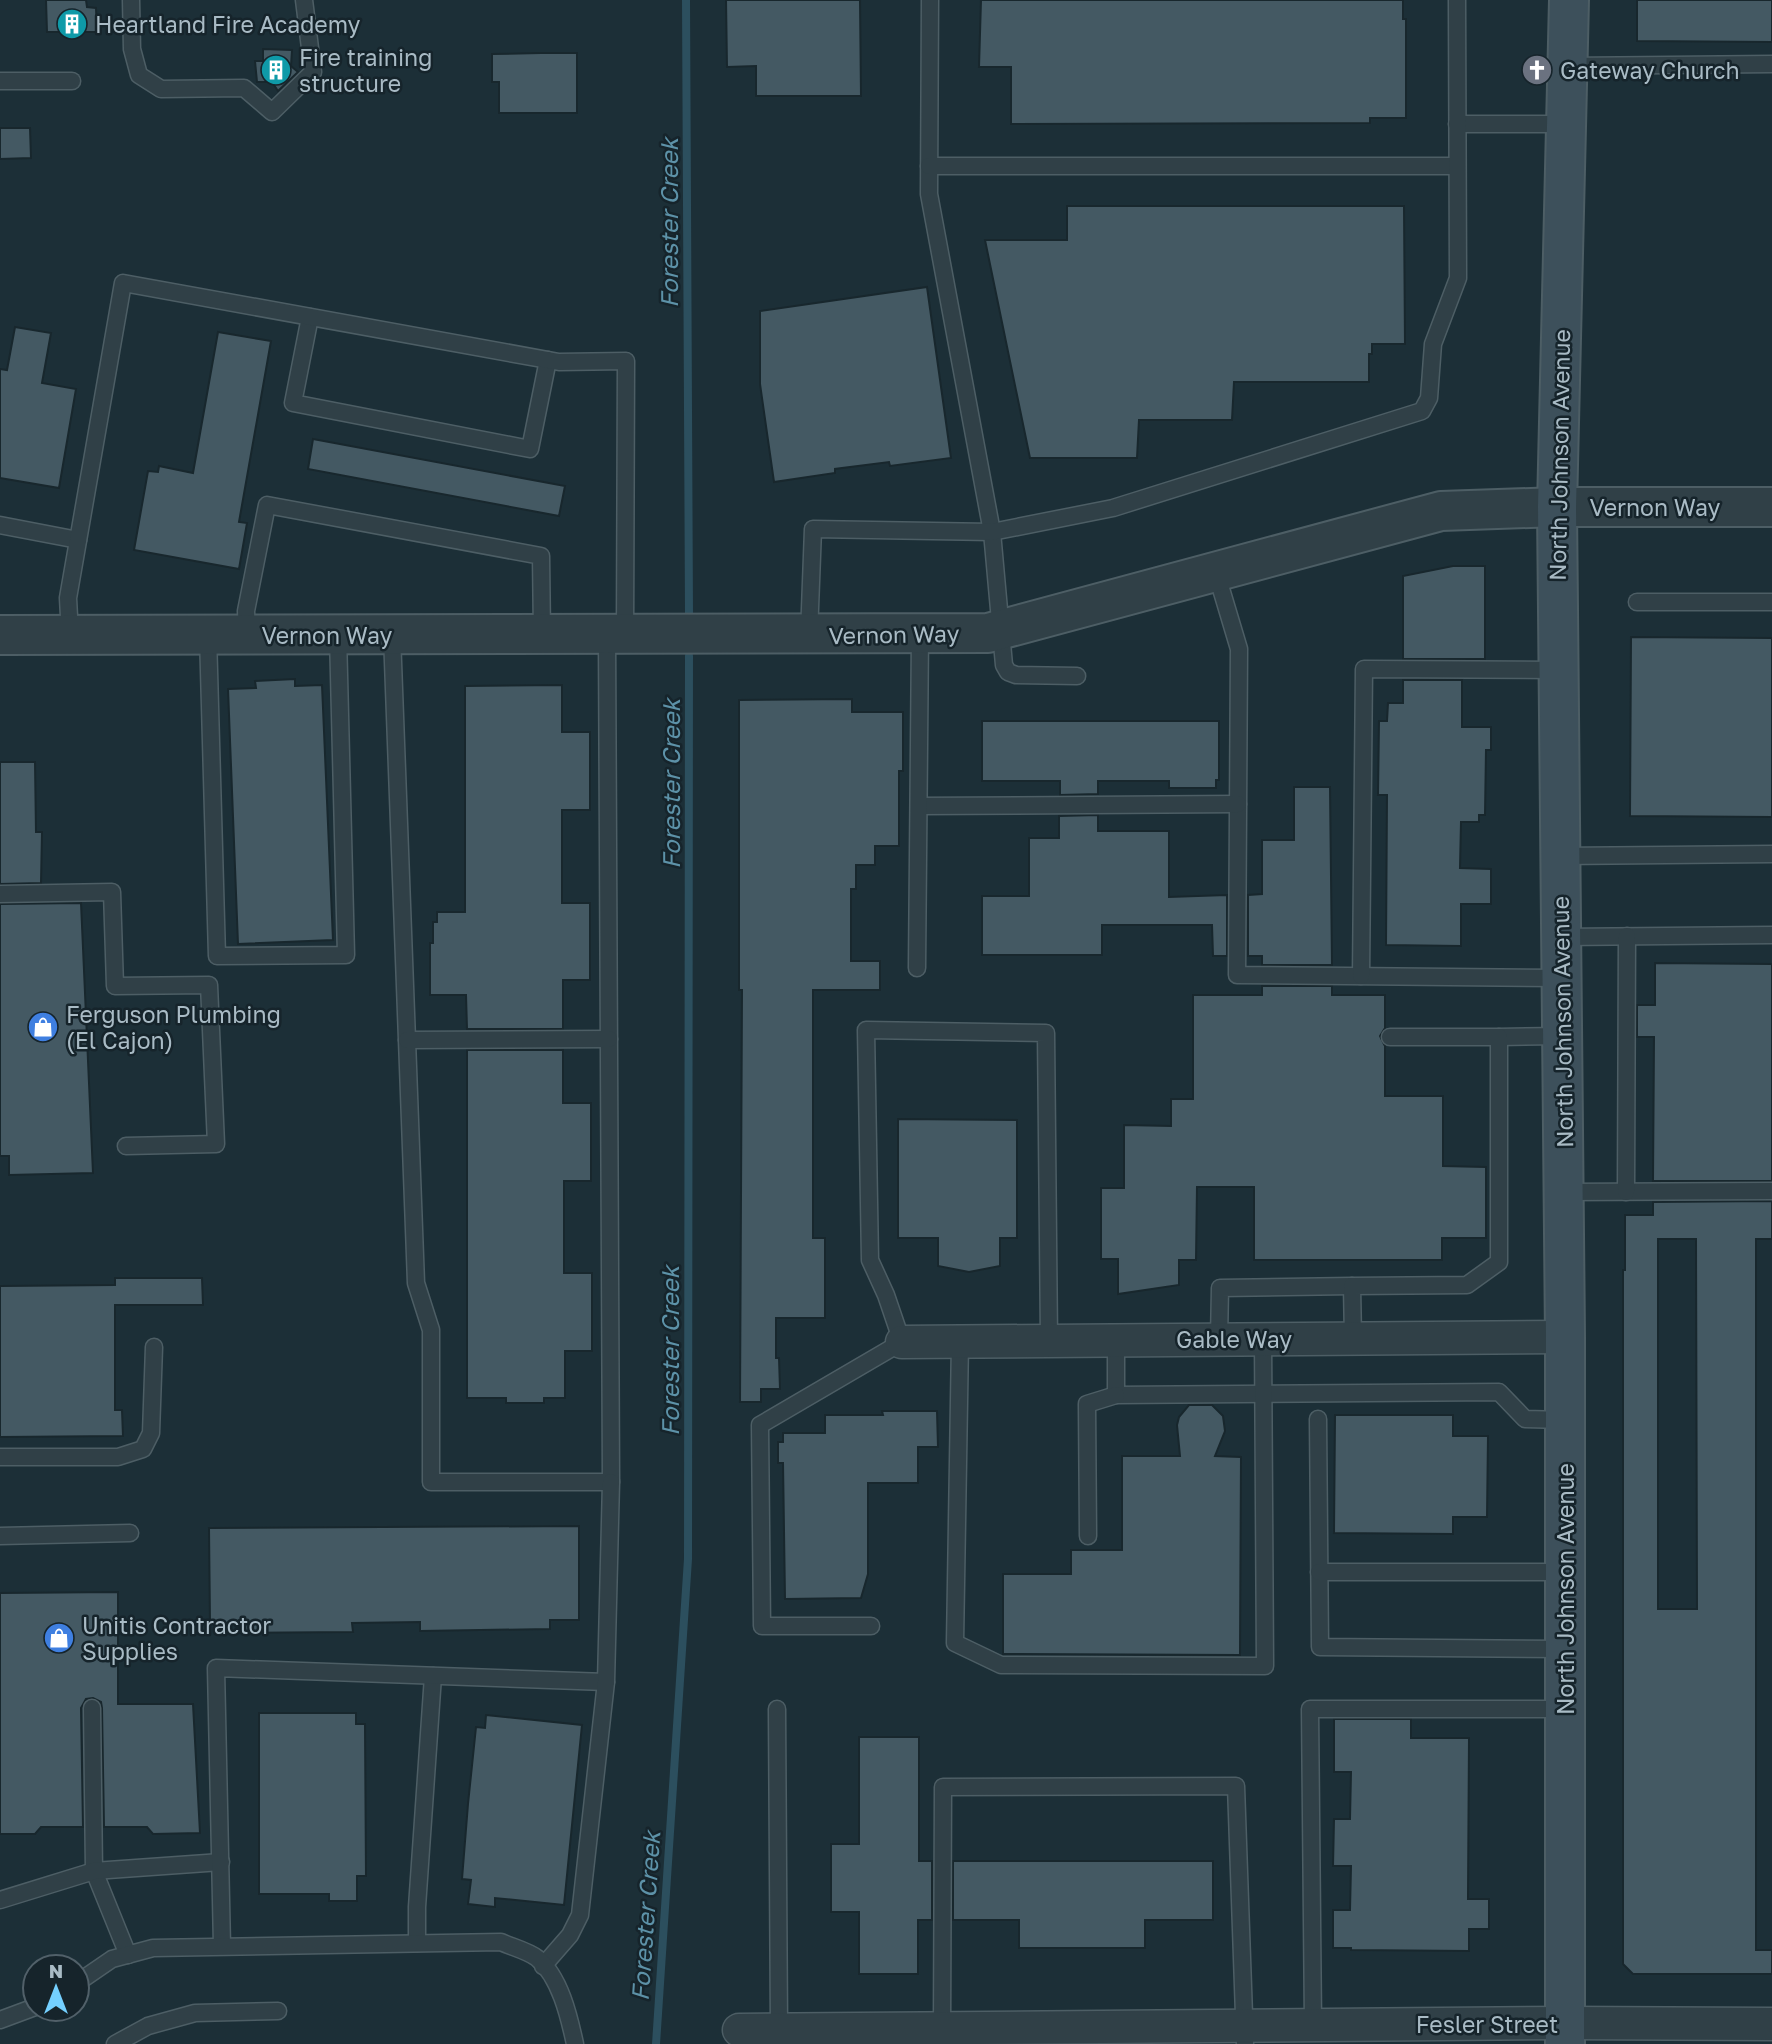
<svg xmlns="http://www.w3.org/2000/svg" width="1772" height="2044" font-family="'Golos Text',sans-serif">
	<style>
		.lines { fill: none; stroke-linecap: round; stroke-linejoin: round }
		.stream { stroke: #2c4f5e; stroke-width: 8 }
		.building { fill: #445963; stroke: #18272d; stroke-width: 2; fill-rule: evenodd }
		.service-casing { stroke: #4d5e65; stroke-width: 19 }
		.minor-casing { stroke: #4d5e65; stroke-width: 35 }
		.tertiary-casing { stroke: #4d5e65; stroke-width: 42 }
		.secondary-casing { stroke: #4d5e65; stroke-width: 42 }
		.service { stroke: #304047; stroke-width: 16 }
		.minor { stroke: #304047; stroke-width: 32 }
		.tertiary { stroke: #304047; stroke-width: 38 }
		.secondary { stroke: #3d505b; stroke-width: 38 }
		.labels { text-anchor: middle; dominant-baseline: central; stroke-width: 5; stroke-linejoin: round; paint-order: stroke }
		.poi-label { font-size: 23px; fill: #a9bbc5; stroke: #16242b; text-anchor: start }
		.street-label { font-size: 23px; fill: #a9bbc5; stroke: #16242b }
		.water-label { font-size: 24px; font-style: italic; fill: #5d92a8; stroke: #16242b }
	</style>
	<rect width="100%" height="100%" fill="#1c2f37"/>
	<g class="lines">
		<g class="stream">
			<polyline points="686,0 689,614"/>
			<polyline points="656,2044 688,1559 689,656"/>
		</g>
	</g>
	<g class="building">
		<polygon points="46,0 86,0 87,7 96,8 97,32 47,32"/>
		<polygon points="726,0 860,0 861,96 756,96 756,66 727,67"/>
		<polygon points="981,0 1403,0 1403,19 1406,19 1406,118 1370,118 1370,123 1011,124 1011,67 979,67"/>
		<polygon points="1637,0 1772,0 1772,42 1637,41"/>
		<polygon points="263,49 292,50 291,66 298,72 278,91 272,82 257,82 255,61 263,61"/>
		<polygon points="541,53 577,53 577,113 499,113 499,82 492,82 492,54"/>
		<polygon points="0,128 30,128 31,158 0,159"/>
		<polygon points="1067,206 1404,206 1405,344 1372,344 1372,354 1369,354 1369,382 1234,382 1232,420 1139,420 1137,458 1030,458 985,240 1067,240"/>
		<polygon points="927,287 951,458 890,466 889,462 835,469 835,473 774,482 760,384 760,311"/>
		<polygon points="15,327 51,333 42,383 76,389 59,488 0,478 0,369 7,370"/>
		<polygon points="218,332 271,341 239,522 247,523 239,569 134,550 148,471 158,472 159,466 193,473"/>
		<polygon points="313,439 565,486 559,516 308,469"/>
		<polygon points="1453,566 1485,566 1485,659 1403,659 1403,576"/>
		<polygon points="1631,637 1772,638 1772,817 1630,816"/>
		<polygon points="295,679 295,686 322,685 333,940 238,944 228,689 256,688 255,681"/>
		<polygon points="1403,680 1462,680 1462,727 1491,727 1491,750 1486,750 1485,815 1479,815 1479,822 1461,822 1460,868 1491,869 1491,904 1461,904 1461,946 1386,945 1387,795 1378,795 1379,721 1387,721 1388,703 1403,703"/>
		<polygon points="562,685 562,732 590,732 590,810 562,810 562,903 590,903 590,980 563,980 563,1029 467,1029 466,995 430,995 430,943 433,943 433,922 437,922 437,912 465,912 465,686"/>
		<polygon points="852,699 852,712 903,712 903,771 899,771 899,846 875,846 875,865 856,865 856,889 851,889 851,961 880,961 880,990 813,990 813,1238 825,1238 825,1318 776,1318 776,1358 779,1358 780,1389 761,1389 761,1402 740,1402 742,990 739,990 739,700"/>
		<polygon points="982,721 1219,721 1219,780 1216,780 1216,788 1169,788 1169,781 1098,781 1098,794 1060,795 1060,781 982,781"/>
		<polygon points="0,762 35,762 36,832 42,832 41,883 0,884"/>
		<polygon points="1294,787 1330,787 1332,965 1262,965 1262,956 1248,956 1248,895 1262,894 1262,840 1294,840"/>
		<polygon points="1098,815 1098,831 1169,831 1169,897 1227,895 1227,956 1213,956 1212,925 1102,925 1102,955 982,955 982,896 1029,896 1029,838 1059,838 1059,816"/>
		<polygon points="81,903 93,1173 9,1175 9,1156 0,1156 0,904"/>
		<polygon points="1655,963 1772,964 1772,1181 1653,1181 1654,1037 1637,1037 1637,1005 1655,1005"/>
		<polygon points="1262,986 1332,986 1332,995 1385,995 1385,1028 1380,1036 1385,1046 1385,1096 1443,1096 1443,1166 1486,1167 1486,1238 1442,1238 1442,1260 1254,1260 1254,1187 1197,1187 1196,1260 1179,1260 1179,1285 1118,1294 1118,1259 1101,1259 1101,1188 1124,1188 1124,1125 1171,1126 1171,1099 1193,1099 1193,995 1262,995"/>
		<polygon points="467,1050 563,1050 563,1103 591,1103 591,1181 564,1181 564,1273 592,1273 592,1351 565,1351 565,1398 544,1398 544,1403 506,1403 506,1398 467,1398"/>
		<polygon points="898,1119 1017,1120 1017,1238 1000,1238 1000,1266 969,1272 938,1266 938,1238 898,1238"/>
		<path d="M1772,1201V1239H1756V1950H1772V1974H1633L1623,1964V1270H1625V1215H1653V1202ZM1658,1239H1696L1697,1609H1658Z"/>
		<polygon points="115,1278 202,1278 203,1305 115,1305 115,1410 122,1410 123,1436 0,1437 0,1286 115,1285"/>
		<polygon points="1189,1405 1212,1405 1223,1416 1225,1431 1215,1456 1241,1457 1240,1655 1003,1654 1003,1574 1071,1574 1071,1550 1122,1550 1122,1456 1180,1456 1177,1425 1179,1417"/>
		<polygon points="882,1411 937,1411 938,1447 918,1447 918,1483 868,1483 868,1574 861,1598 785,1599 783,1463 778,1463 778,1442 783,1442 783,1433 825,1433 825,1415 883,1415"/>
		<polygon points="1335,1415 1453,1415 1453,1436 1488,1436 1487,1517 1453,1517 1453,1534 1334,1533"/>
		<polygon points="579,1526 579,1620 550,1620 550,1629 420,1631 420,1622 352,1623 353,1632 239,1633 239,1623 210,1624 209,1528"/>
		<polygon points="118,1592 118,1704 193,1704 200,1833 153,1834 147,1827 104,1827 102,1708 101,1702 93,1698 86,1699 81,1708 83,1827 41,1827 35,1834 0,1834 0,1593"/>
		<polygon points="259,1713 356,1713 356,1724 365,1724 366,1876 357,1876 357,1901 329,1901 329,1894 259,1894"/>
		<polygon points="486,1715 582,1725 564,1905 495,1898 495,1907 468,1904 471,1880 462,1879 468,1804 476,1727 485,1728"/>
		<polygon points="1334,1719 1411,1719 1411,1738 1469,1738 1468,1899 1489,1899 1489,1929 1469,1929 1469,1951 1351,1950 1351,1948 1333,1948 1333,1910 1350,1910 1351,1866 1333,1866 1334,1819 1350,1819 1351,1772 1334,1772"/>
		<polygon points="859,1737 919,1737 919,1861 932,1861 932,1920 918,1920 918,1974 859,1974 859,1912 831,1912 831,1844 859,1844"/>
		<polygon points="953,1861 1213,1861 1213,1920 1145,1920 1145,1948 1019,1948 1019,1920 953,1920"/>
	</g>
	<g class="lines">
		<g class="service-casing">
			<g id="service">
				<polyline points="131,0 132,49 139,75 161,89 244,88 272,112 313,72 304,0"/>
				<polyline points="930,0 929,194 992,532 1004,665 1008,672 1016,675 1077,676"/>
				<polyline points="1567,66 1772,64"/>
				<polyline points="0,81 72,81"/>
				<polyline points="1457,124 1566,124"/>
				<polyline points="929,166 1457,166"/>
				<polyline points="310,317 293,403 530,449 548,360"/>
				<polyline points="0,525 78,540"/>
				<polyline points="1216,572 1239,649 1237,975 1561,978"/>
				<polyline points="1637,602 1772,602"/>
				<polyline points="70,635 68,598 123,283 559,362 626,361 625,635"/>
				<polyline points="208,635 217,956 346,955 338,635"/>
				<polyline points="247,635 246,611 267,505 541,556 542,635"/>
				<polyline points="392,635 416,1283 431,1330 431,1482 611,1482 607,635"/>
				<polyline points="809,635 813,529 992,532 1113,508 1422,411 1429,398 1433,344 1458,278 1457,0"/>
				<polyline points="919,806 1238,804"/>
				<polyline points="1560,856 1772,854"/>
				<polyline points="0,894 112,892 115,986 209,985 216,1144 126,1146"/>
				<polyline points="1561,937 1772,935"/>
				<polyline points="917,968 920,634"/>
				<polyline points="1361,976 1364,669 1558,670"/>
				<polyline points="1499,1037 1562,1036"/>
				<polyline points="407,1040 609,1039"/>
				<polyline points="1564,1192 1772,1191"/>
				<polyline points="1626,1192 1627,936"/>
				<polyline points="1219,1339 1220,1288 1352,1286"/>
				<polyline points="1353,1339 1352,1286 1467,1285 1499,1262 1499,1037 1390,1037"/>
				<polyline points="1116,1340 1116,1395 1499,1392 1525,1419 1565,1420"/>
				<polyline points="960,1341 955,1643 1001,1665 1265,1666 1263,1339"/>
				<polyline points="1318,1419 1320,1647 1565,1649"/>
				<polyline points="0,1457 118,1457 143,1449 151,1433 154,1347"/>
				<polyline points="0,1536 130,1533"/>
				<polyline points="1088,1536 1087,1404 1116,1395"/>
				<polyline points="1319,1572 1565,1572"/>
				<polyline points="871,1626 762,1626 760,1425 902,1342 886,1295 870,1260 866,1030 1046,1033 1049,1340"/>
				<polyline points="92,1708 94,1871 128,1955"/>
				<polyline points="777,1709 779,2029"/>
				<polyline points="0,1900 94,1871 221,1862"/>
				<polyline points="417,1943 417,1907 433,1676"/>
				<polyline points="222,1946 216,1668 606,1682"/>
				<polyline points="543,1966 570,1935 580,1915 606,1682 611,1482"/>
				<path d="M77,1983L112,1959L153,1948L501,1942C512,1947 528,1951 537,1958C560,1977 569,2016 575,2044"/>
				<polyline points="0,2020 35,2007"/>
				<polyline points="1313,2025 1310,1709 1565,1709"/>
				<polyline points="942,2028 943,1787 1236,1786 1245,2044"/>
				<polyline points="115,2044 148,2026 195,2013 278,2011"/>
			</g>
		</g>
		<g class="minor-casing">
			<g id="minor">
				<polyline points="902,1342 1565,1337"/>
				<polyline points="739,2030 1565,2023 1772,2024"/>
			</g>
		</g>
		<g class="tertiary-casing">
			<polyline id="tertiary" points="0,635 988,633 1441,511 1557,507 1772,507"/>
		</g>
		<g class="secondary-casing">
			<polyline id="secondary" points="1565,2044 1565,1337 1557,507 1569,0"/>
		</g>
		<use href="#service" class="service"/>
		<use href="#minor" class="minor"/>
		<use href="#tertiary" class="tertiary"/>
		<use href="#secondary" class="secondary"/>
	</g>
	<defs>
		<g id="building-disc" transform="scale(1.575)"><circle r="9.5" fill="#0f9aa8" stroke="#16242b"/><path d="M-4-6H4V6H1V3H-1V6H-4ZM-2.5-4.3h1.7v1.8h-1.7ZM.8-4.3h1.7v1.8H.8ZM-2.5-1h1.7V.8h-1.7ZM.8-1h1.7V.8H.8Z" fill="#fff"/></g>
		<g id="church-disc" transform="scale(1.575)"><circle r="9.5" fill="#6b7280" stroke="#16242b"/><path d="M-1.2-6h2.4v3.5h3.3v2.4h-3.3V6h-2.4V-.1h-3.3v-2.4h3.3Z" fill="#fff"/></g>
		<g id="shop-disc" transform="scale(1.575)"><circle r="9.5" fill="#3f7fe0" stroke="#16242b"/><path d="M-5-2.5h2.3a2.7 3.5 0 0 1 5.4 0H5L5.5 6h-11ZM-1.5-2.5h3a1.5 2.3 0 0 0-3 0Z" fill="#fff"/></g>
	</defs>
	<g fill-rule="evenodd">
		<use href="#building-disc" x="72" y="24"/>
		<use href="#building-disc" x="276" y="70"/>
		<use href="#church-disc" x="1537" y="70"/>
		<use href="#shop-disc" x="43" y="1027"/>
		<use href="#shop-disc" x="59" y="1638"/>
	</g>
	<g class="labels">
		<g class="poi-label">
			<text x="95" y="24">Heartland Fire Academy</text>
			<text x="299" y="57">Fire training<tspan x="299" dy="26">structure</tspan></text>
			<text x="1560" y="70">Gateway Church</text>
			<text x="66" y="1014">Ferguson Plumbing<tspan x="66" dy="26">(El Cajon)</tspan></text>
			<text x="82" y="1625">Unitis Contractor<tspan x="82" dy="26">Supplies</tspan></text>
		</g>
		<g class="street-label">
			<text transform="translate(1559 455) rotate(-89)">North Johnson Avenue</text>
			<text x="1655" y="507">Vernon Way</text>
			<text transform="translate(894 634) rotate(-1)">Vernon Way</text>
			<text x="327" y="635">Vernon Way</text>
			<text transform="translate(1562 1022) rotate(-91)">North Johnson Avenue</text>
			<text x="1234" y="1339">Gable Way</text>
			<text transform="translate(1565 1589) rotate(-90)">North Johnson Avenue</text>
			<text x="1487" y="2024">Fesler Street</text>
		</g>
		<g class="water-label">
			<text transform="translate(668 223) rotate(-90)">Forester Creek</text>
			<text transform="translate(670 784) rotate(-90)">Forester Creek</text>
			<text transform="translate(669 1351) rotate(-90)">Forester Creek</text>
			<text transform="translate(645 1916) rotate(-86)">Forester Creek</text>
		</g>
	</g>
	<g transform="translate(56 1988)"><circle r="33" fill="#16242b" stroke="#516069" stroke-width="2"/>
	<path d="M0-5L12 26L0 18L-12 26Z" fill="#74d0ff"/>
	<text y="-10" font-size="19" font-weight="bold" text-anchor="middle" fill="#a9bbc5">N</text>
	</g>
</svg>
